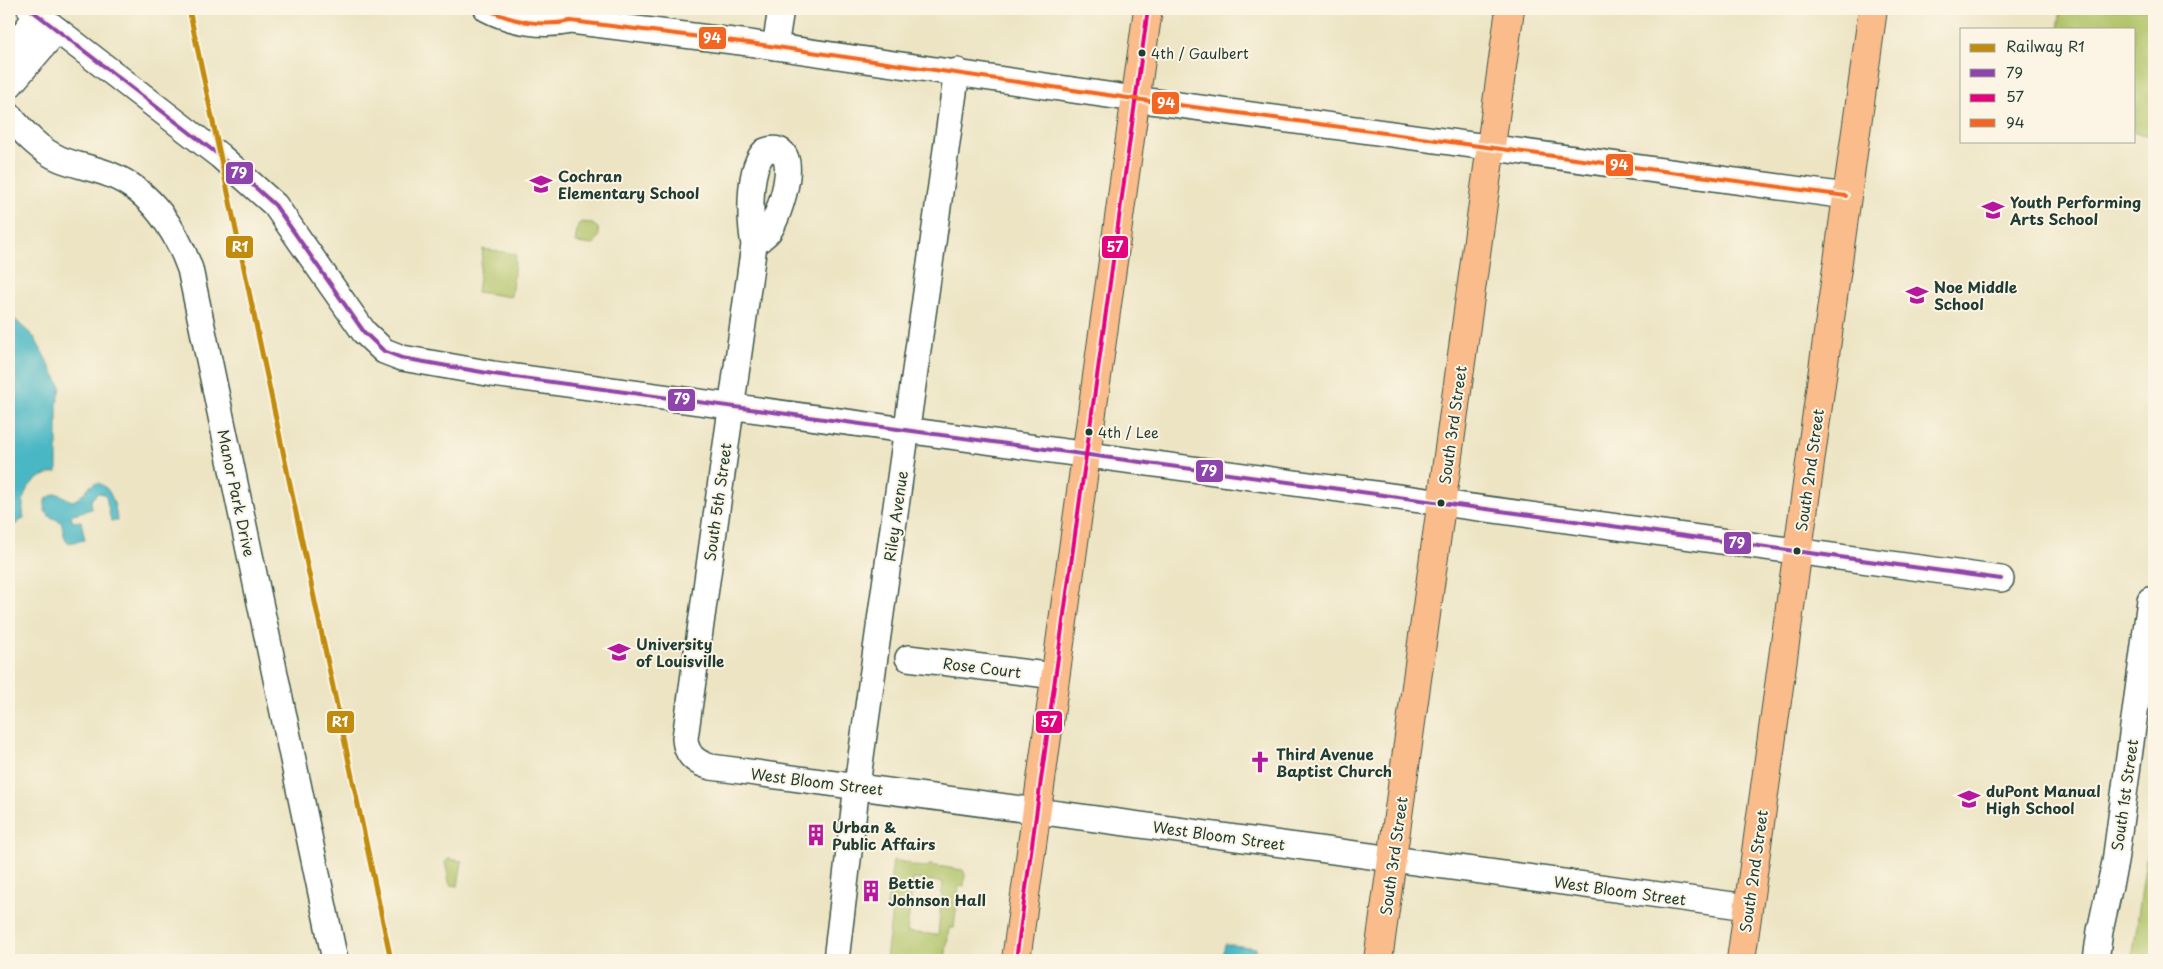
<svg xmlns="http://www.w3.org/2000/svg" width="2163" height="969" font-family="'Playpen Sans',sans-serif">
	<style>
		.green { fill: #b0c367; stroke: #68804e; fill-rule: evenodd }
		.water { fill: #49b7c4; stroke: #347a7c }
		.lines { fill: none; stroke-linecap: round; stroke-linejoin: round }
		.minor-casing { stroke: #3e5649; stroke-width: 28 }
		.major-casing { stroke: #3e5649; stroke-width: 30 }
		.minor { stroke: #fff; stroke-width: 25 }
		.major { stroke: #f9bc8a; stroke-width: 28 }
		.bus-1-casing { stroke: #fcf5e5; stroke-width: 8 }
		.bus-2-casing { stroke: #fcf5e5; stroke-width: 8 }
		.bus-3-casing { stroke: #fcf5e5; stroke-width: 8 }
		.bus-1 { stroke: #8e44ad; stroke-width: 4 }
		.bus-2 { stroke: #e5007d; stroke-width: 4 }
		.bus-3 { stroke: #f26522; stroke-width: 4 }
		.rail-1-casing { stroke: #fcf5e5; stroke-width: 9 }
		.rail-1 { stroke: #c18c0d; stroke-width: 5 }
		.bus-dot { fill: #1f3d34; stroke: #fcf5e5; stroke-width: 2 }
		.labels { text-anchor: middle; dominant-baseline: central; stroke-width: 4; stroke-linejoin: round; paint-order: stroke }
		.bus-label { font-size: 14px; fill: #1f3d34; stroke: #fcf5e5; text-anchor: start }
		.poi-label { font-size: 15px; font-weight: bold; fill: #1f3d34; stroke: #fcf5e5; text-anchor: start }
		.street-label { font-size: 15px; fill: #1f3d34; stroke: #fcf5e5 }
		.line-badge { stroke: #fcf5e5; stroke-width: 2 }
		.badge-label { font-size: 14px; text-anchor: middle; font-weight: bold; fill: #fff }
	</style>
	<rect width="100%" height="100%" fill="#fcf5e5"/>
	<filter id="ink" filterUnits="userSpaceOnUse"><feTurbulence type="fractalNoise" baseFrequency=".02" numOctaves="2"/><feDisplacementMap in="SourceGraphic" scale="10" xChannelSelector="R" yChannelSelector="G"/><feConvolveMatrix kernelMatrix="1 2 1 2 8 2 1 2 1" color-interpolation-filters="sRGB"/></filter>
	<filter id="wash" filterUnits="userSpaceOnUse"><feTurbulence type="fractalNoise" baseFrequency=".0096" numOctaves="4" result="noise"/><feDisplacementMap in="SourceGraphic" scale="20" xChannelSelector="R" yChannelSelector="G"/><feGaussianBlur stdDeviation="1.12" result="paint"/><feColorMatrix in="noise" values="0 0 0 0 0 0 0 0 0 0 0 0 0 0 0 0 0 1.4 0 .05"/><feComposite in="paint" operator="in"/></filter>
	<g filter="url(#wash)">
		<rect width="100%" height="100%" fill="#ece4c3"/>
		<g class="green">
			<polygon points="2061,9 2154,9 2154,136 2134,133 2134,29 2058,29"/>
			<polygon points="581,222 591,223 598,228 599,235 594,245 575,243 578,225"/>
			<polygon points="483,249 516,254 511,297 477,292"/>
			<polygon points="2154,801 2154,960 2132,960"/>
			<polygon points="448,859 462,861 458,886 451,885 449,882 445,862"/>
			<path d="M893,860L909,863L913,866L927,867L930,865L963,870L965,874L964,886H959L954,928H949L945,960H886L892,910L887,909ZM913,879L943,882L938,935L907,932Z"/>
		</g>
		<g class="water">
			<path d="M11,316L34,337L61,387L57,405V472C31,477 19,491 24,518L9,529V318Z"/>
			<path d="M98,483C112,487 116,508 117,521H111L106,497L104,494L98,493L91,500L92,509L73,514L71,516L73,522L81,521L85,540L68,543L65,539L61,522L49,516L45,511V500C59,489 59,495 72,501C84,498 85,485 98,483Z"/>
			<polygon points="1225,944 1256,948 1255,960 1222,960"/>
		</g>
	</g>
	<g filter="url(#ink)">
		<g class="lines">
			<g class="minor-casing">
				<g id="minor">
					<polyline points="30,9 220,156 275,205 364,332 384,351 402,358 493,374 2001,579"/>
					<path d="M487,9C512,22 543,27 571,21L749,43L1135,99L1846,196"/>
					<polyline points="775,47 781,9"/>
					<polyline points="9,56 37,14"/>
					<polyline points="9,86 57,30"/>
					<path d="M9,115C23,132 39,150 60,159C77,166 95,168 111,175C151,191 176,230 190,269L335,960"/>
					<path d="M754,245C750,222 747,168 765,151C807,137 779,217 769,231C765,236 758,240 754,245L685,738C686,755 696,763 711,767L1748,907"/>
					<polyline points="908,658 1055,676"/>
					<polyline points="836,960 857,785 957,71"/>
					<polyline points="2096,960 2100,931 2115,862 2150,600 2154,600"/>
				</g>
			</g>
			<g class="major-casing">
				<g id="major">
					<polyline points="1016,960 1148,9"/>
					<polyline points="1378,960 1510,9"/>
					<polyline points="1741,960 1873,9"/>
				</g>
			</g>
			<use href="#minor" class="minor"/>
			<use href="#major" class="major"/>
			<g class="bus-1-casing">
				<polyline id="bus-1" points="30,9 220,156 275,205 364,332 384,351 402,358 493,374 2001,579"/>
			</g>
			<g class="bus-2-casing">
				<polyline id="bus-2" points="1016,960 1148,9"/>
			</g>
			<g class="bus-3-casing">
				<path id="bus-3" d="M487,9C512,22 543,27 571,21L749,43L1135,99L1846,196"/>
			</g>
			<use href="#bus-1" class="bus-1"/>
			<use href="#bus-2" class="bus-2"/>
			<use href="#bus-3" class="bus-3"/>
			<g class="rail-1-casing">
				<polyline id="rail-1" points="189,9 391,960"/>
			</g>
			<use href="#rail-1" class="rail-1"/>
		</g>
	</g>
	<defs>
		<g id="school-bare" transform="scale(1.725)"><path d="M0-5L7-2L0 1L-7-2ZM-4 1L0 2.5L4 1V4Q0 6-4 4Z" fill="#b5179e" stroke="#fcf5e5" stroke-width="2.5" paint-order="stroke"/></g>
		<g id="university-bare" transform="scale(1.725)"><path d="M0-5L7-2L0 1L-7-2ZM-4 1L0 2.5L4 1V4Q0 6-4 4Z" fill="#b5179e" stroke="#fcf5e5" stroke-width="2.5" paint-order="stroke"/></g>
		<g id="church-bare" transform="scale(1.725)"><path d="M-1.2-6h2.4v3.5h3.3v2.4h-3.3V6h-2.4V-.1h-3.3v-2.4h3.3Z" fill="#b5179e" stroke="#fcf5e5" stroke-width="2.5" paint-order="stroke"/></g>
		<g id="building-bare" transform="scale(1.725)"><path d="M-4-6H4V6H1V3H-1V6H-4ZM-2.5-4.3h1.7v1.8h-1.7ZM.8-4.3h1.7v1.8H.8ZM-2.5-1h1.7V.8h-1.7ZM.8-1h1.7V.8H.8Z" fill="#b5179e" stroke="#fcf5e5" stroke-width="2.5" paint-order="stroke"/></g>
	</defs>
	<g fill-rule="evenodd">
		<use href="#school-bare" x="541" y="184"/>
		<use href="#school-bare" x="1993" y="210"/>
		<use href="#school-bare" x="1917" y="295"/>
		<use href="#university-bare" x="619" y="652"/>
		<use href="#church-bare" x="1260" y="762"/>
		<use href="#school-bare" x="1969" y="799"/>
		<use href="#building-bare" x="816" y="835"/>
		<use href="#building-bare" x="871" y="891"/>
	</g>
	<g class="bus-dot">
		<circle cx="1142" cy="53" r="4.5"/>
		<circle cx="1089" cy="432" r="4.5"/>
		<circle cx="1441" cy="503" r="4.5"/>
		<circle cx="1797" cy="551" r="4.5"/>
	</g>
	<g class="labels">
		<g class="bus-label">
			<text x="1151" y="53">4th / Gaulbert</text>
			<text x="1098" y="432">4th / Lee</text>
		</g>
		<g class="poi-label">
			<text x="558" y="175">Cochran<tspan x="558" dy="17">Elementary School</tspan></text>
			<text x="2010" y="201">Youth Performing<tspan x="2010" dy="17">Arts School</tspan></text>
			<text x="1934" y="286">Noe Middle<tspan x="1934" dy="17">School</tspan></text>
			<text x="636" y="643">University<tspan x="636" dy="17">of Louisville</tspan></text>
			<text x="1276" y="753">Third Avenue<tspan x="1276" dy="17">Baptist Church</tspan></text>
			<text x="1986" y="790">duPont Manual<tspan x="1986" dy="17">High School</tspan></text>
			<text x="832" y="826">Urban &amp;<tspan x="832" dy="17">Public Affairs</tspan></text>
			<text x="888" y="882">Bettie<tspan x="888" dy="17">Johnson Hall</tspan></text>
		</g>
		<g class="street-label">
			<text transform="translate(1452 425) rotate(-82)">South 3rd Street</text>
			<text transform="translate(1809 470) rotate(-82)">South 2nd Street</text>
			<text transform="translate(237 493) rotate(78)">Manor Park Drive</text>
			<text transform="translate(717 502) rotate(-82)">South 5th Street</text>
			<text transform="translate(895 516) rotate(-82)">Riley Avenue</text>
			<text transform="translate(982 667) rotate(7)">Rose Court</text>
			<text transform="translate(817 781) rotate(7)">West Bloom Street</text>
			<text transform="translate(2124 795) rotate(-82)">South 1st Street</text>
			<text transform="translate(1219 835) rotate(8)">West Bloom Street</text>
			<text transform="translate(1393 856) rotate(-82)">South 3rd Street</text>
			<text transform="translate(1753 871) rotate(-82)">South 2nd Street</text>
			<text transform="translate(1620 890) rotate(8)">West Bloom Street</text>
		</g>
	</g>
	<g class="line-badge">
		<rect x="698" y="26" width="29" height="24" rx="5" fill="#f26522"/>
		<rect x="1151" y="91" width="29" height="24" rx="5" fill="#f26522"/>
		<rect x="1605" y="153" width="29" height="24" rx="5" fill="#f26522"/>
		<rect x="225" y="161" width="29" height="24" rx="5" fill="#8e44ad"/>
		<rect x="225" y="235" width="29" height="24" rx="5" fill="#c18c0d"/>
		<rect x="1101" y="235" width="28" height="24" rx="5" fill="#e5007d"/>
		<rect x="667" y="388" width="29" height="24" rx="5" fill="#8e44ad"/>
		<rect x="1195" y="459" width="29" height="24" rx="5" fill="#8e44ad"/>
		<rect x="1723" y="531" width="29" height="24" rx="5" fill="#8e44ad"/>
		<rect x="326" y="710" width="29" height="24" rx="5" fill="#c18c0d"/>
		<rect x="1035" y="710" width="28" height="24" rx="5" fill="#e5007d"/>
	</g>
	<g class="badge-label">
		<text x="712" y="43">94</text>
		<text x="1166" y="108">94</text>
		<text x="1619" y="170">94</text>
		<text x="239" y="178">79</text>
		<text x="240" y="252">R1</text>
		<text x="1115" y="252">57</text>
		<text x="682" y="404">79</text>
		<text x="1209" y="476">79</text>
		<text x="1737" y="548">79</text>
		<text x="340" y="727">R1</text>
		<text x="1049" y="727">57</text>
	</g>
	<rect width="2163" height="969" fill="none" stroke="#fcf5e5" stroke-width="30"/>
	<rect x="1960" y="28" width="175" height="115" fill="#fcf5e5" stroke="#a4ab9e"/>
	<rect x="1970" y="44" width="25" height="8" fill="#c18c0d" stroke="#a4ab9e"/>
	<text x="2006" y="52" font-size="15" fill="#1f3d34">Railway R1</text>
	<rect x="1970" y="69" width="25" height="8" fill="#8e44ad" stroke="#a4ab9e"/>
	<text x="2006" y="78" font-size="15" fill="#1f3d34">79</text>
	<rect x="1970" y="94" width="25" height="8" fill="#e5007d" stroke="#a4ab9e"/>
	<text x="2006" y="102" font-size="15" fill="#1f3d34">57</text>
	<rect x="1970" y="119" width="25" height="8" fill="#f26522" stroke="#a4ab9e"/>
	<text x="2006" y="128" font-size="15" fill="#1f3d34">94</text>
</svg>
